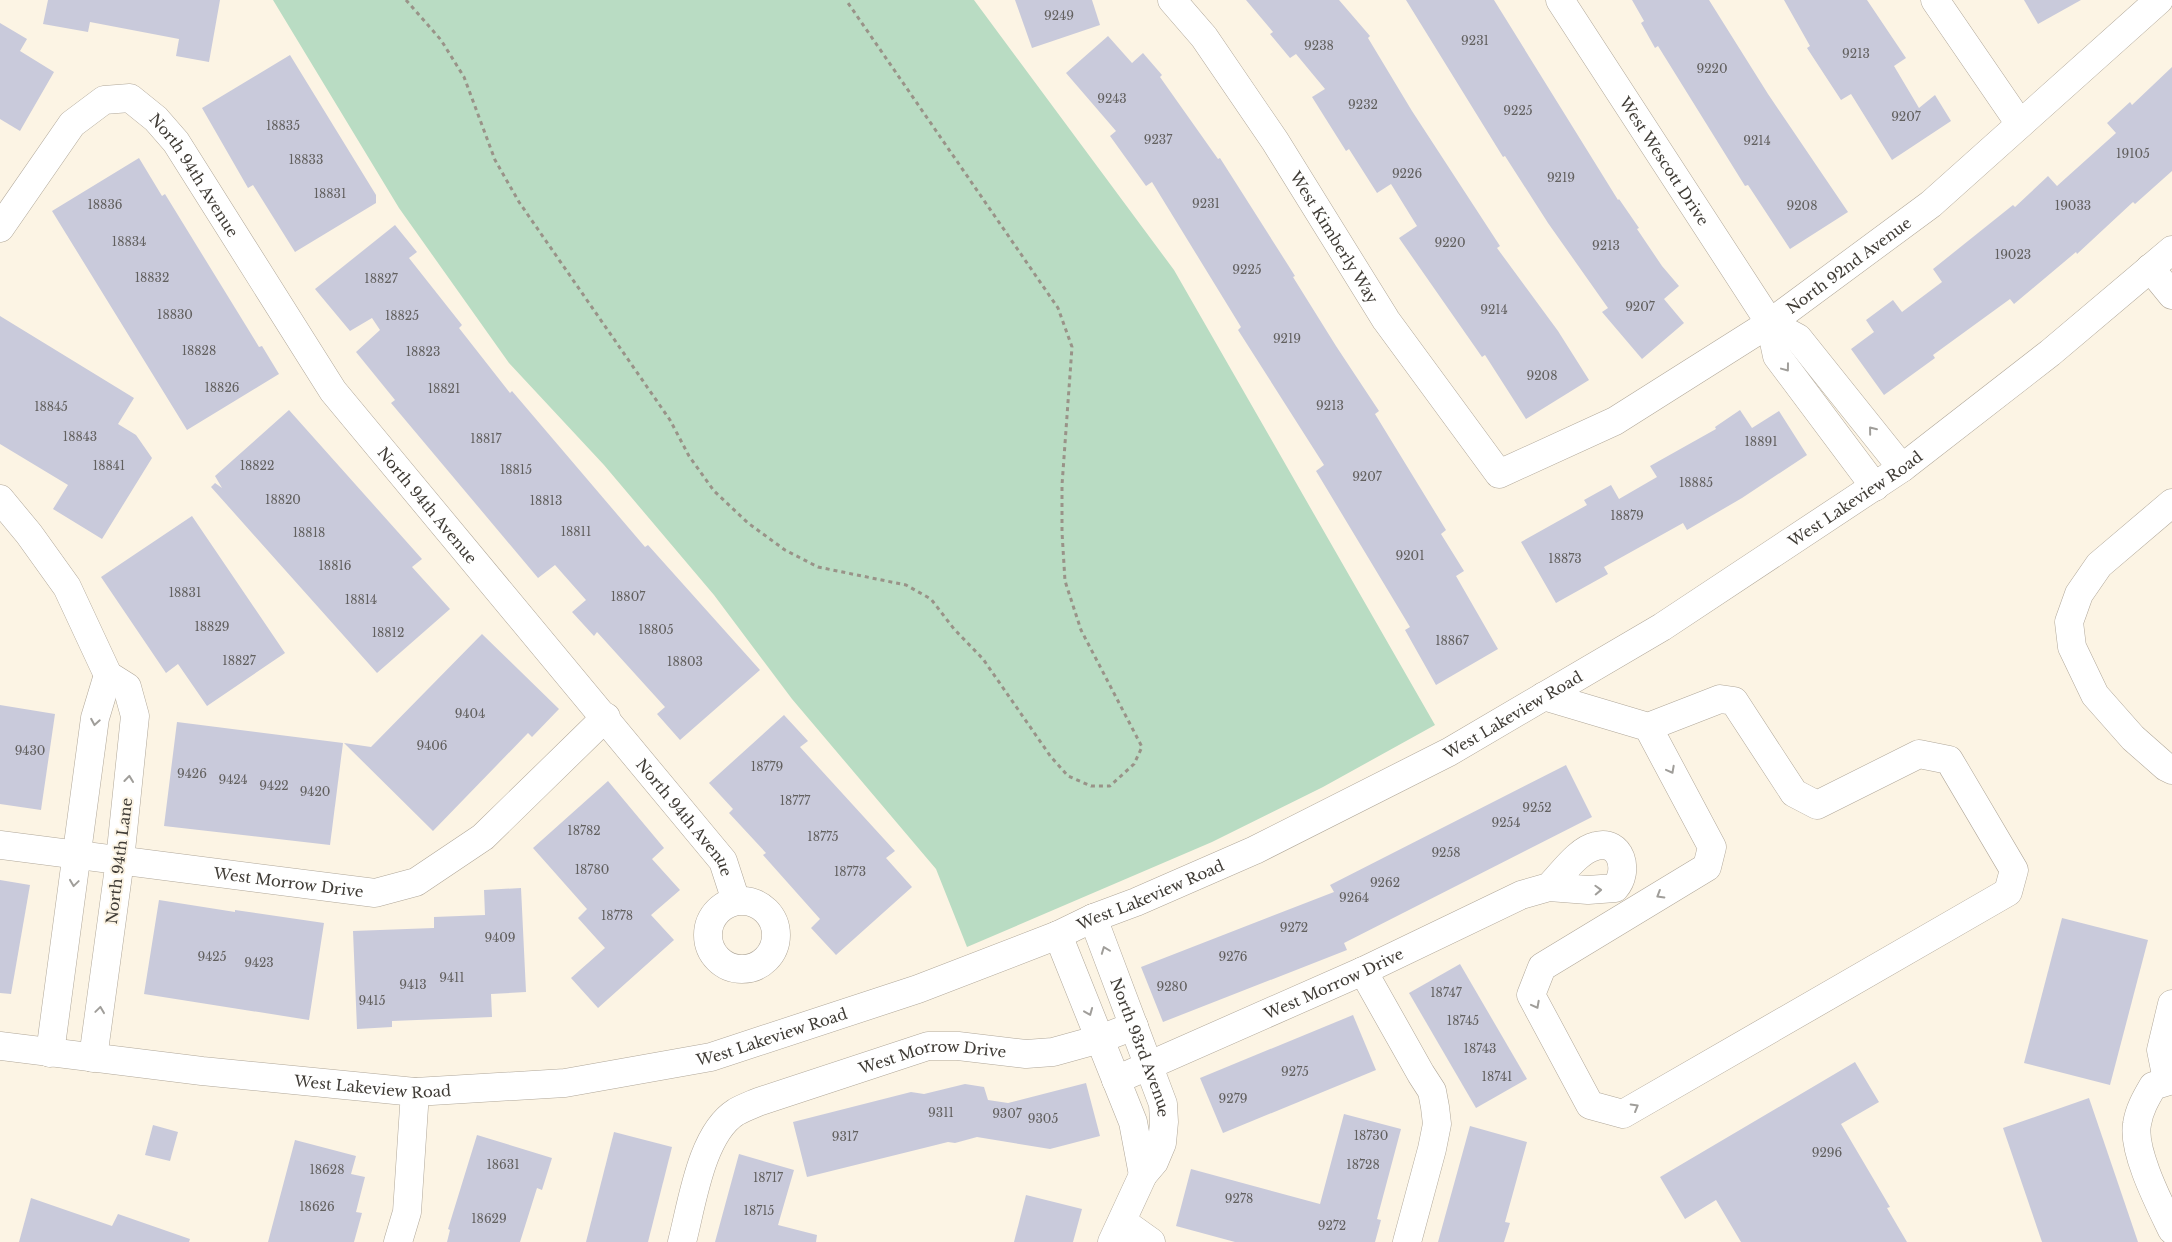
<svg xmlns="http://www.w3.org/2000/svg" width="2172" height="1242" font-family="'Libre Baskerville',serif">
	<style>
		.green { fill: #b9dcc3 }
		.building { fill: #c9cadb }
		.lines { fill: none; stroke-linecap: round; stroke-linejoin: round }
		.minor-casing { stroke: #b0a799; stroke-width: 29 }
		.path { stroke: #999388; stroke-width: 3; stroke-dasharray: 4 4; stroke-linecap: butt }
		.minor { stroke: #fff; stroke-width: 28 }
		.oneway { stroke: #a09e9a }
		.labels { text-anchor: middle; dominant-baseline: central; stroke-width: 4; stroke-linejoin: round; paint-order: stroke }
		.number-label { font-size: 12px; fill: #62605f }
		.street-label { font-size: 15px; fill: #403c36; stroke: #fcf4e4 }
	</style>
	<rect width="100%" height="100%" fill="#fcf4e4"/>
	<polygon class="green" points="273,0 974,0 1174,270 1435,725 1323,787 1212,842 967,947 936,869 792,699 714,595 604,465 509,363 399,208"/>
	<g class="building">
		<polygon points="48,0 220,0 209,62 176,56 179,39 90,22 88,32 43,24"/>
		<polygon points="1015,0 1092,0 1100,25 1032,48"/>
		<polygon points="1246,0 1339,0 1370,36 1368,38 1412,111 1500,246 1497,248 1558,331 1589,380 1526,419 1485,355 1482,357 1399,238 1417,226 1391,184 1377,193 1349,149 1346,151 1312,97 1325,89 1296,54 1290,58 1270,34 1273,32"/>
		<polygon points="1406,0 1494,0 1618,200 1619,199 1639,228 1637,229 1662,266 1679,286 1664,299 1684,323 1642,359 1602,312 1608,308 1548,223 1505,156 1503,157"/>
		<polygon points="1632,0 1709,0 1768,94 1848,212 1790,249 1748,185 1745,186 1658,46 1655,48 1641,23 1644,21"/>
		<polygon points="1784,0 1867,0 1906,58 1894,66 1919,108 1935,95 1951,121 1892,160 1851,94 1841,100 1807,48 1810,46"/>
		<polygon points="2024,0 2081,0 2038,24"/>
		<polygon points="0,23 27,39 20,51 54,72 20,131 0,119"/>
		<polygon points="1108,36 1132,63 1143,53 1162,75 1160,77 1218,159 1220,158 1295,276 1293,277 1336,346 1379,411 1375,414 1446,530 1441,534 1464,571 1456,576 1498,649 1436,685 1405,630 1410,627 1316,471 1324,465 1238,330 1241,327 1152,182 1146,186 1110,136 1116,131 1066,73"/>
		<polygon points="290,55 376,195 376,203 295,252 253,185 248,188 202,108"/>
		<polygon points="2172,67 2172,171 2135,204 2133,202 2077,254 2076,252 2014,304 2010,299 1933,355 1935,358 1884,395 1851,349 1874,332 1866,320 1893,300 1902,312 1942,282 1933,269 2013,205 2015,207 2048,176 2057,186 2116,133 2107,123 2130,102 2132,105"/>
		<polygon points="139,158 162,196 165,194 259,347 262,346 279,374 187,430 52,211"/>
		<polygon points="395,225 417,252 409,258 462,325 459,328 510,393 512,391 645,547 648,545 760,670 680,740 657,714 665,707 597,632 594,636 572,612 586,600 555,565 538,578 391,403 395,400 356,352 380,330 372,318 350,331 315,289"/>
		<polygon points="0,316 134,398 118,424 136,435 152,458 102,539 53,509 68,485 0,444"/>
		<polygon points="289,410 422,559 412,567 450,609 377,673 211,487 215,483 222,488 215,476"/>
		<polygon points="1740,410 1752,428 1779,411 1807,455 1742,498 1687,530 1683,523 1604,567 1608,574 1556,603 1521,542 1587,505 1584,500 1611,485 1619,499 1657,477 1650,466 1716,429 1715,427"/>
		<polygon points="192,516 285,653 207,706 178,664 166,673 101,577"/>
		<polygon points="482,634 559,709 532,737 528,733 433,831 344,743 371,747"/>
		<polygon points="0,705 55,714 41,810 0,804"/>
		<polygon points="784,715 808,741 800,747 895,851 886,858 912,887 836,955 811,928 820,919 763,855 766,853 729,813 733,809 709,783"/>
		<polygon points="177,722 343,743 330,845 164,826"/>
		<polygon points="1566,765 1592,817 1344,943 1347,950 1163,1022 1141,967 1334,892 1330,885"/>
		<polygon points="608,781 664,848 652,859 680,890 651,915 674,940 598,1008 571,978 605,948 578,918 587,909 533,848"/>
		<polygon points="0,880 30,885 11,994 0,993"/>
		<polygon points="521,888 526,992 491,994 492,1017 392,1021 392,1027 357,1029 353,931 434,928 434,917 485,915 484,890"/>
		<polygon points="159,900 235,912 235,910 324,923 309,1020 144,994"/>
		<polygon points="2062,918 2148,940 2110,1085 2024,1063"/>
		<polygon points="1460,964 1527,1079 1476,1108 1409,993"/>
		<polygon points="1353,1015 1376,1070 1223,1133 1200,1078"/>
		<polygon points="1855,1062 1879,1102 1841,1124 1890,1207 1887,1208 1907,1242 1741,1242 1716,1200 1685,1219 1660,1177"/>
		<polygon points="1086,1083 1100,1136 1050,1149 977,1137 955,1143 948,1142 807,1177 793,1122 911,1092 924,1094 965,1084 984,1087 988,1100 1008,1103"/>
		<polygon points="2089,1098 2138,1242 2042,1242 2003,1128"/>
		<polygon points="1344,1114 1401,1129 1377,1219 1381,1220 1375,1242 1235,1242 1176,1226 1191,1169 1320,1204"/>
		<polygon points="153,1125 178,1132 170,1161 145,1155"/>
		<polygon points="1470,1126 1527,1142 1505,1222 1510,1223 1504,1242 1438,1242"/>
		<polygon points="614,1132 672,1147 648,1242 586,1242"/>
		<polygon points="477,1135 552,1158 542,1190 537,1188 520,1242 447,1242 450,1230 448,1229"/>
		<polygon points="295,1140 356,1156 351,1174 365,1177 356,1212 362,1213 354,1242 268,1242"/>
		<polygon points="739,1154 794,1170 778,1225 817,1235 816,1242 715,1242"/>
		<polygon points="1026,1195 1082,1209 1073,1242 1014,1242"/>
		<polygon points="31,1198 112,1226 118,1214 190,1239 189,1242 19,1242"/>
	</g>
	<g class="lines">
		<g class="minor-casing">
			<g id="minor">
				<path id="s1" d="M1172,0L1204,37L1275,141L1386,320L1499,474L1615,421L1770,323L1931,204L2159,0"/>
				<path id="s2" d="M1560,0L1770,323L1777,356L1875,487"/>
				<polyline points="1935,0 2020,124"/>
				<path id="s3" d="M0,228L72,124L104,100L130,98L156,119L176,142L333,391L723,861L736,901"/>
				<polyline points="2150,268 2172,295"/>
				<polyline points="1770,323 1798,338 1902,468"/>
				<polyline points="0,499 29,534 67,587 108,675 127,687 135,716 120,860 93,1058"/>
				<polyline points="2172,503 2099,565 2079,594 2069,622 2072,647 2095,695 2133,738 2166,767 2172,770"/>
				<polyline points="1544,696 1648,727 1720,699 1734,701 1794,793 1817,805 1919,754 1949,760 2014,870 2008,892 1623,1114 1590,1105 1531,995 1542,967 1707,867 1712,847 1648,727"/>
				<path id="s4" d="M0,845L375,893L416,882L483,837L606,717"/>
				<circle cx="742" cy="935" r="34"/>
				<path id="s5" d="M1093,918L1163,1104L1164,1122L1162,1143L1154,1162L1143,1175L1112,1242"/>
				<polyline points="1058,935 1133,1122 1143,1175"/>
				<polyline points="1363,971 1421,1074 1432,1091 1435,1107 1437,1124 1432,1149 1407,1242"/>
				<path id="s6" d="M0,1046L202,1071L415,1092L565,1083L711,1057L918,989L1058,935L1093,918L1136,902L1255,850L1449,752L1662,627L1902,468L2050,353L2172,250"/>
				<polyline points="50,1053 95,718 108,675"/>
				<path id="s7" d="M1116,1080L1363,971L1521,895L1549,887L1588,890L1615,888C1630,871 1621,839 1596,846C1578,850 1562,874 1549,887"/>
				<polyline points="2167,1080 2161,1050 2172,1004"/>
				<path d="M2172,1080L2153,1086C2146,1098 2139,1110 2137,1124C2132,1151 2160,1205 2172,1230"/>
				<polyline points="1123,1222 1151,1242"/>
				<polyline points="398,1242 407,1212 415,1092"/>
				<path id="s8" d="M682,1242C692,1204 701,1134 736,1112C743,1108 751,1105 758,1102L928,1046H958L1026,1054L1053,1052L1100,1039L1134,1026"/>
			</g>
		</g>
		<polyline class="path" points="406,0 441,40 464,77 495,160 519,202 670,420 689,456 714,491 748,523 785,550 818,567 906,585 931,599 954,629 983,659 1051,757 1068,776 1091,786 1110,786 1134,764 1142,747 1081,630 1065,581 1062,532 1062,485 1072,347 1058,308 846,0"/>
		<use href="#minor" class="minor"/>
	</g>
	<defs><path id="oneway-chevron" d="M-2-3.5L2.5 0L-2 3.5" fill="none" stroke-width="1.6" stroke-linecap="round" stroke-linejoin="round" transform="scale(1.25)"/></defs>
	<g class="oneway">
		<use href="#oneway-chevron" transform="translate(1786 368) rotate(53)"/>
		<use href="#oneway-chevron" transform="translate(1872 430) rotate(-129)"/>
		<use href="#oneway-chevron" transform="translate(95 722) rotate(100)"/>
		<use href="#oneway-chevron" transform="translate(1671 770) rotate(62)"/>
		<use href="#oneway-chevron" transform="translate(129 779) rotate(-84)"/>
		<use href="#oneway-chevron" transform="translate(74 883) rotate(98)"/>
		<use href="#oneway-chevron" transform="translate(1598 890) rotate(-2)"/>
		<use href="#oneway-chevron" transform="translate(1660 895) rotate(149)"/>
		<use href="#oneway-chevron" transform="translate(1105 950) rotate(-111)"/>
		<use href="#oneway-chevron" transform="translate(1536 1005) rotate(62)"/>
		<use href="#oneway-chevron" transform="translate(100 1010) rotate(-82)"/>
		<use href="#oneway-chevron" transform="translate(1089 1012) rotate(68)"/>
		<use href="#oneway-chevron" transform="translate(1635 1107) rotate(-30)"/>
	</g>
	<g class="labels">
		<g class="number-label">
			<text x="1059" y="15">9249</text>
			<text x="1475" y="40">9231</text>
			<text x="1319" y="45">9238</text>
			<text x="1856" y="53">9213</text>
			<text x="1712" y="68">9220</text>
			<text x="1112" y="98">9243</text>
			<text x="1363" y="104">9232</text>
			<text x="1518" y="110">9225</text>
			<text x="1906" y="116">9207</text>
			<text x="283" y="125">18835</text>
			<text x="1158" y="139">9237</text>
			<text x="1757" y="140">9214</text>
			<text x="2133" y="153">19105</text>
			<text x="306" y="159">18833</text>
			<text x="1407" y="173">9226</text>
			<text x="1561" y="177">9219</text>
			<text x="330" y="193">18831</text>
			<text x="1206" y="203">9231</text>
			<text x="105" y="204">18836</text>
			<text x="1802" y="205">9208</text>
			<text x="2073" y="205">19033</text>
			<text x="129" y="241">18834</text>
			<text x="1450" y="242">9220</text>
			<text x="1606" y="245">9213</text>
			<text x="2013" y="254">19023</text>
			<text x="1247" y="269">9225</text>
			<text x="152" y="277">18832</text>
			<text x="381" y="278">18827</text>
			<text x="1640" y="306">9207</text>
			<text x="1494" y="309">9214</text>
			<text x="175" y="314">18830</text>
			<text x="402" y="315">18825</text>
			<text x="1287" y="338">9219</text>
			<text x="199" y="350">18828</text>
			<text x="423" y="351">18823</text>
			<text x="1542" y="375">9208</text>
			<text x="222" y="387">18826</text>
			<text x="444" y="388">18821</text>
			<text x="1330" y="405">9213</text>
			<text x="51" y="406">18845</text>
			<text x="80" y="436">18843</text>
			<text x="486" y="438">18817</text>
			<text x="1761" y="441">18891</text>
			<text x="109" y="465">18841</text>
			<text x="257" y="465">18822</text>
			<text x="516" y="469">18815</text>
			<text x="1367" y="476">9207</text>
			<text x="1696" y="482">18885</text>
			<text x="283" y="499">18820</text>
			<text x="546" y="500">18813</text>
			<text x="1627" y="515">18879</text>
			<text x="576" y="531">18811</text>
			<text x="309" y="532">18818</text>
			<text x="1410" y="555">9201</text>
			<text x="1565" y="558">18873</text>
			<text x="335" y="565">18816</text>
			<text x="185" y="592">18831</text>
			<text x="628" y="596">18807</text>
			<text x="361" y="599">18814</text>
			<text x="212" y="626">18829</text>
			<text x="656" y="629">18805</text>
			<text x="388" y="632">18812</text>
			<text x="1452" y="640">18867</text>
			<text x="239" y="660">18827</text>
			<text x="685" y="661">18803</text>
			<text x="470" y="713">9404</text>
			<text x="432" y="745">9406</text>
			<text x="30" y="750">9430</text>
			<text x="767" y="766">18779</text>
			<text x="192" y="773">9426</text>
			<text x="233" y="779">9424</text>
			<text x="274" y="785">9422</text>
			<text x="315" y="791">9420</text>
			<text x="795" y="800">18777</text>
			<text x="1537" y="807">9252</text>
			<text x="1506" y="822">9254</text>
			<text x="584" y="830">18782</text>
			<text x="823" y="836">18775</text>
			<text x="1446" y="852">9258</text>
			<text x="592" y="869">18780</text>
			<text x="850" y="871">18773</text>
			<text x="1385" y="882">9262</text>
			<text x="1354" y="897">9264</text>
			<text x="617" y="915">18778</text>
			<text x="1294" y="927">9272</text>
			<text x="500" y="937">9409</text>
			<text x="212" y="956">9425</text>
			<text x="1233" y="956">9276</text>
			<text x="259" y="962">9423</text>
			<text x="452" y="977">9411</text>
			<text x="413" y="984">9413</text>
			<text x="1172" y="986">9280</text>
			<text x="1446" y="992">18747</text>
			<text x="372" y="1000">9415</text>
			<text x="1463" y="1020">18745</text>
			<text x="1480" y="1048">18743</text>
			<text x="1295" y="1071">9275</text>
			<text x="1497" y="1076">18741</text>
			<text x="1233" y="1098">9279</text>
			<text x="941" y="1112">9311</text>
			<text x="1007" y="1113">9307</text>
			<text x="1043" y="1118">9305</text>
			<text x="1371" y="1135">18730</text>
			<text x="845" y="1136">9317</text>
			<text x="1827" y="1152">9296</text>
			<text x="503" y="1164">18631</text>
			<text x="1363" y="1164">18728</text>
			<text x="327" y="1169">18628</text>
			<text x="768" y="1177">18717</text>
			<text x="1239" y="1198">9278</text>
			<text x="317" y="1206">18626</text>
			<text x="759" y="1210">18715</text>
			<text x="489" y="1218">18629</text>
			<text x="1332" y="1225">9272</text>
		</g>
		<g class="street-label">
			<text stroke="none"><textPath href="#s2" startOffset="192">West Wescott Drive</textPath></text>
			<text stroke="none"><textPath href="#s3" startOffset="294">North 94th Avenue</textPath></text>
			<text stroke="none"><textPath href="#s1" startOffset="288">West Kimberly Way</textPath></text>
			<text stroke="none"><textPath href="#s1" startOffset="985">North 92nd Avenue</textPath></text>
			<text stroke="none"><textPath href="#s6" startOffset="1995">West Lakeview Road</textPath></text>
			<text stroke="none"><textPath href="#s3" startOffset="699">North 94th Avenue</textPath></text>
			<text stroke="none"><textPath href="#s6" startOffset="1590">West Lakeview Road</textPath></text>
			<text stroke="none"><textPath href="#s3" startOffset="1104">North 94th Avenue</textPath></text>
			<text transform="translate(119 861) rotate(-83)">North 94th Lane</text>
			<text stroke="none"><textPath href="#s4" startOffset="291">West Morrow Drive</textPath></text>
			<text stroke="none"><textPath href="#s6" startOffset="1185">West Lakeview Road</textPath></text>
			<text stroke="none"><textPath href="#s7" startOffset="238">West Morrow Drive</textPath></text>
			<text stroke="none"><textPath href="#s6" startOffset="780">West Lakeview Road</textPath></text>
			<text stroke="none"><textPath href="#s5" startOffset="138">North 93rd Avenue</textPath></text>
			<text stroke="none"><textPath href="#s8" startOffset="350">West Morrow Drive</textPath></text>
			<text stroke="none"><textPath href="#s6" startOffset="375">West Lakeview Road</textPath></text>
		</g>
	</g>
</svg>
